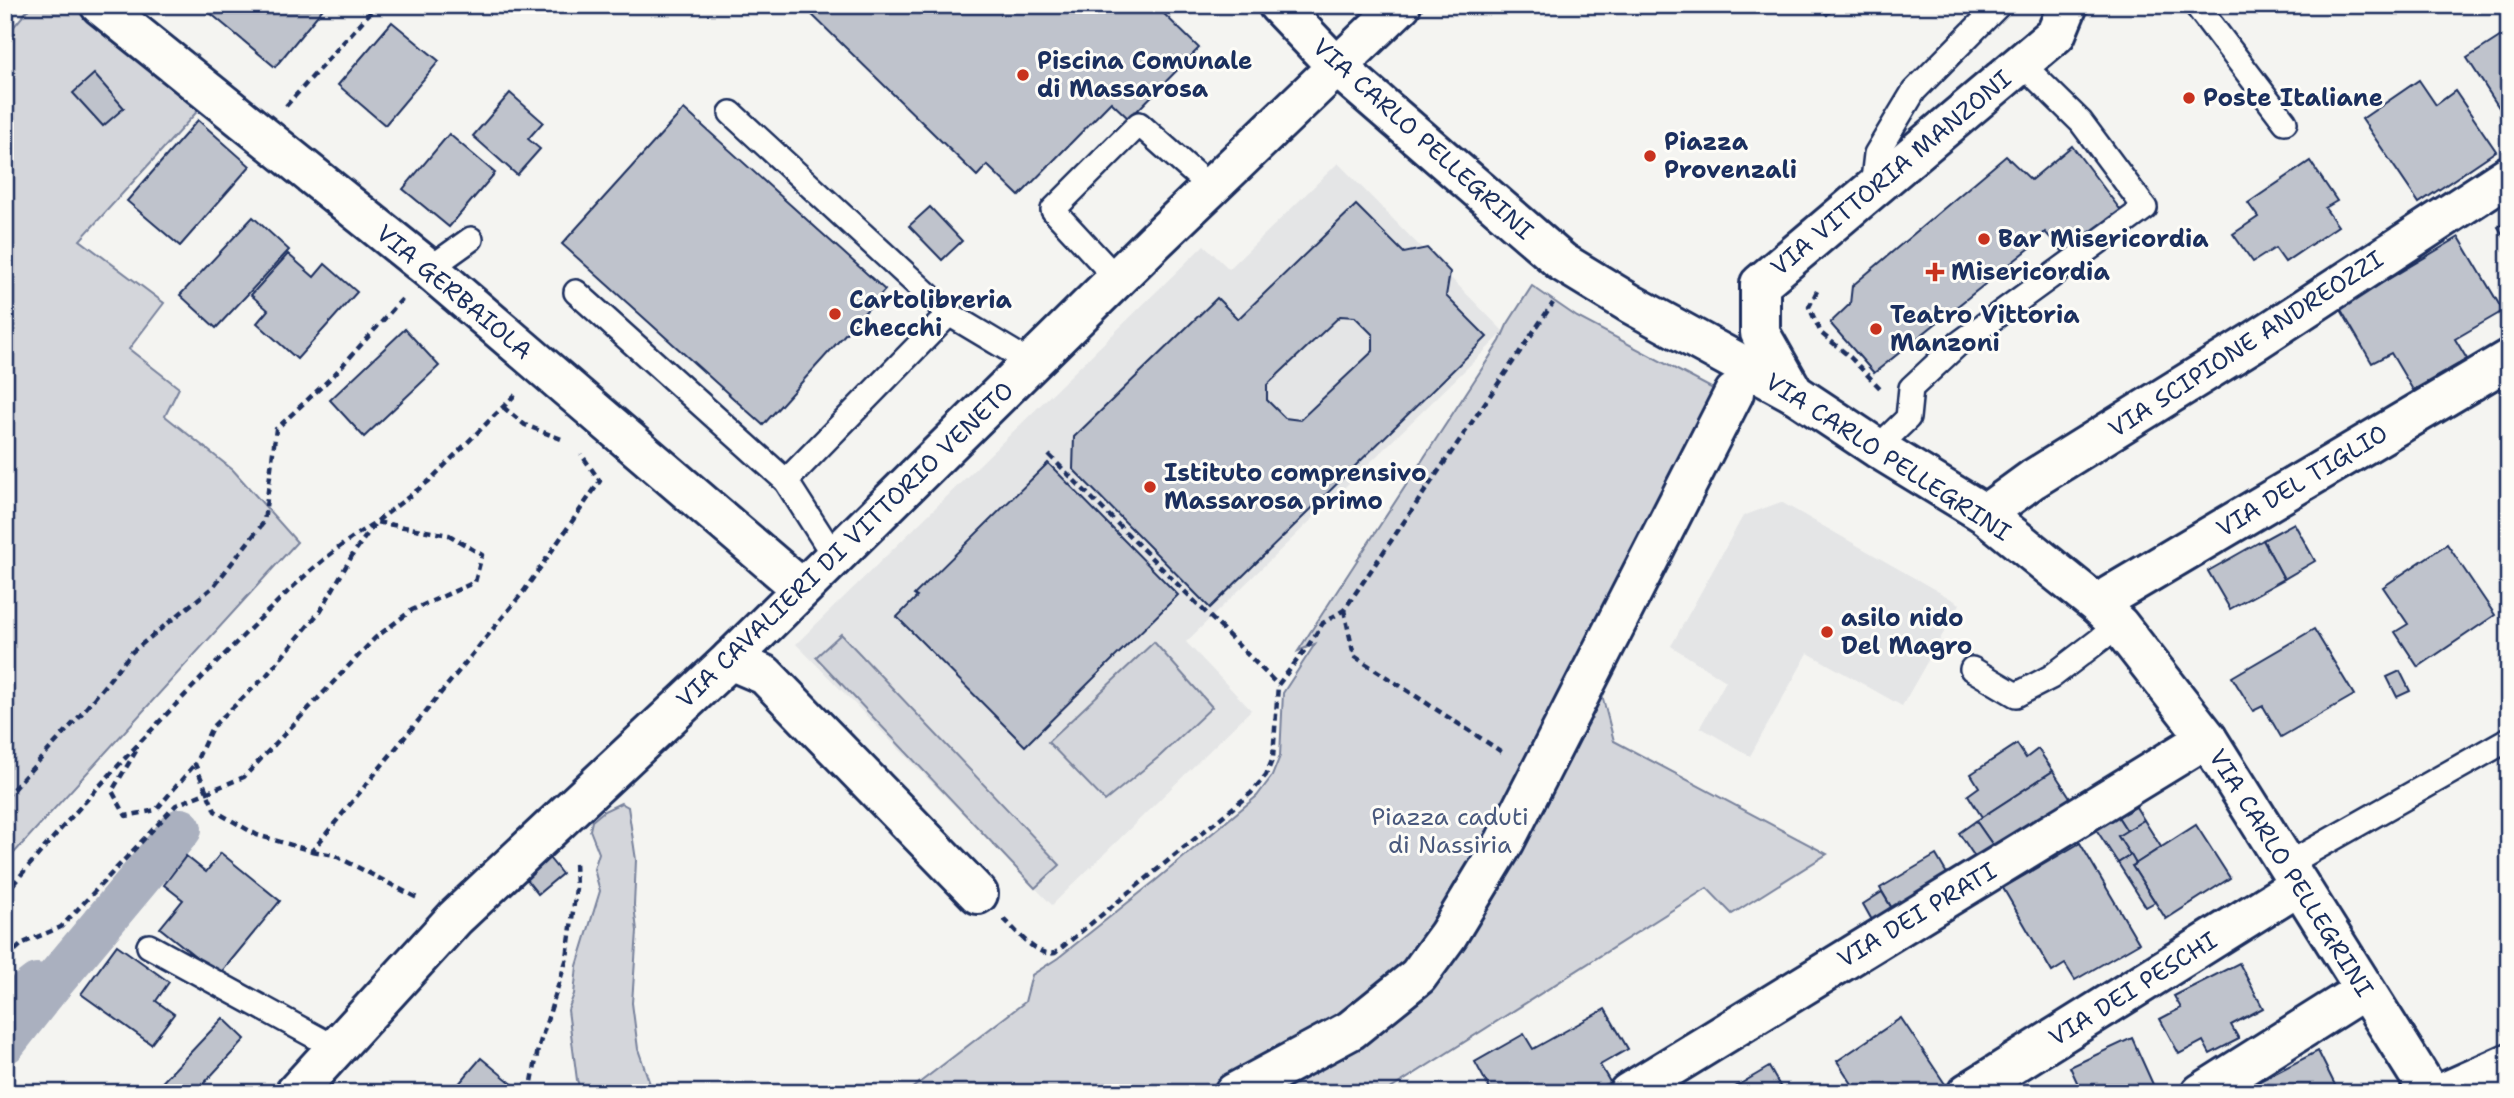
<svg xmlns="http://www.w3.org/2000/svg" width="2514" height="1098" font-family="'Shantell Sans',sans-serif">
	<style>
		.built { fill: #e4e5e6 }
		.green { fill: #d4d6db; stroke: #78829c; stroke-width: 2 }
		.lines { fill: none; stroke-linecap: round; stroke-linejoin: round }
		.canal { stroke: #aab0bf; stroke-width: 42 }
		.building { fill: #bfc3cc; stroke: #1b2f5e; stroke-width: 2; fill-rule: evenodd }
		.lane-casing { stroke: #1b2f5e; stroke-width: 28 }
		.street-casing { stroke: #1b2f5e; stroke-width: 44 }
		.primary-casing { stroke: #1b2f5e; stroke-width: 44 }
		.path { stroke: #1b2f5e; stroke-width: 4.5; stroke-dasharray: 7 5; stroke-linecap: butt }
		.lane { stroke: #fdfcf7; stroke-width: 23 }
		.street { stroke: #fdfcf7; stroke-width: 38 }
		.primary { stroke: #fdfcf7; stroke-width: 38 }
		.poi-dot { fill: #c8321e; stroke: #fdfcf7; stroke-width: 2.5 }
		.labels { text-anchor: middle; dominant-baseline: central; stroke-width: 6; stroke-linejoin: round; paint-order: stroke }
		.poi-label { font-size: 24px; font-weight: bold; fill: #1b2f5e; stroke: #fdfcf7; text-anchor: start }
		.street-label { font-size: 24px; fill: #1b2f5e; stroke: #fdfcf7 }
		.park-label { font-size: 24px; fill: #49597d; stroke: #fdfcf7 }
	</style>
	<rect width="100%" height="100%" fill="#f4f4f1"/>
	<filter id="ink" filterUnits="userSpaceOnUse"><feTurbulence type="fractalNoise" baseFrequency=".0143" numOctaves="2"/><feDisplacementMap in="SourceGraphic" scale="14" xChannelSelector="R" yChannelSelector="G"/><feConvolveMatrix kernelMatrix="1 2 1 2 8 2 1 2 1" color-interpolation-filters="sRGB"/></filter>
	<g filter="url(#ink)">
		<g class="built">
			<polygon points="1338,163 1504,332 1186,642 1251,710 1052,905 796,644 1204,245 1229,269"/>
			<polygon points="1781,502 1960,604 1902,706 1808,653 1750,756 1700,727 1726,681 1671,646 1743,516"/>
		</g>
		<g class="green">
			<polygon points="32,5 89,5 203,105 80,240 164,303 129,349 179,388 165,416 233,470 297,542 5,863 5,37"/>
			<polygon points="1532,286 1577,317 1749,408 1601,691 1614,741 1827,854 1732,914 1707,888 1384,1093 906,1093 1025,1002 1032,975 1058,958 1155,881 1257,796 1272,776 1280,756 1283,693 1315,644 1298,651 1500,341 1507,325"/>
			<polygon points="841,634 1060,865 1035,888 816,657"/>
			<polygon points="1154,642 1212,707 1160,756 1105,801 1048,742"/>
			<polygon points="621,803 628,807 636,860 634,905 637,931 632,1003 638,1049 653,1093 582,1093 577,1080 568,1010 574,994 577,966 600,891 594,869 599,853 590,830 592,821 604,811"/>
		</g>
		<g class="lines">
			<g class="canal">
				<polyline points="44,993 181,829"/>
				<polyline points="5,1009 37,984 44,993 5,1043"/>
			</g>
		</g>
		<g class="building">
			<polygon points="207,5 326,5 275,67 204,8"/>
			<polygon points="802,5 1155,5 1199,48 1129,119 1111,102 1019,196 987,165 977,176"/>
			<polygon points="1796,5 1837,5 1827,15 1820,8"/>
			<polygon points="392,22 439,61 385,125 338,85"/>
			<polygon points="2509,31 2509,123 2467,58"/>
			<polygon points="94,74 124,108 103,126 73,93"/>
			<polygon points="2419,80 2436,105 2455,91 2496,151 2419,203 2362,119"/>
			<polygon points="510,93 543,122 528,139 540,149 517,175 473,136"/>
			<polygon points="684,109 885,290 763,425 562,244"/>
			<polygon points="198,120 250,166 180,246 127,201"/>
			<polygon points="449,134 495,173 449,227 403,189"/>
			<polygon points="2072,146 2122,212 2065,254 2045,232 2030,248 1874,373 1830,323 1850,304 1852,286 2006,156 2031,180"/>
			<polygon points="2310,161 2337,201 2325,208 2338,226 2285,262 2275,248 2253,262 2233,234 2258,217 2248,203"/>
			<path d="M1356,205L1404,253L1427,248L1450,272L1446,296L1487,337L1210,608L1073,469L1074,437L1217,298L1238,319ZM1340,316L1355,317L1373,335V351L1300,420L1285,418L1267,400V385Z"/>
			<polygon points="930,207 962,241 942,260 909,226"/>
			<polygon points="253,217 289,250 216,328 180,295"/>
			<polygon points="2509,220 2509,244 2498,227"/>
			<polygon points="2459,237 2503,311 2455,339 2467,359 2413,390 2391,353 2372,363 2340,308"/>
			<polygon points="288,254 314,277 325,264 357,292 297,359 257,323 268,310 251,295"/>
			<polygon points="405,329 439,366 364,437 330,400"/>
			<polygon points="1048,463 1178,595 1025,746 897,617 917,597 914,595"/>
			<polygon points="2294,523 2315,561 2284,579 2263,540"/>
			<polygon points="2263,540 2284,579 2230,609 2208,571"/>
			<polygon points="2447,544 2495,615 2418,667 2395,632 2408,624 2383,587"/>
			<polygon points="2314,629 2354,695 2281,737 2263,706 2253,711 2232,677"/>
			<polygon points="2400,671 2410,691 2397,697 2387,677"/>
			<polygon points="2017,744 2026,758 2038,749 2053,771 1982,817 1968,795 1979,787 1971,774"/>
			<polygon points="2053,771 2075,805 1999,854 1976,821"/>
			<polygon points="2136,807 2144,820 2127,831 2118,817"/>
			<polygon points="2113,809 2127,831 2118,836 2131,855 2118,863 2092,823"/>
			<polygon points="2144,820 2161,847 2136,864 2118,836"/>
			<polygon points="1976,821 1999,854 1981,866 1959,833"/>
			<polygon points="2196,825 2230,878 2166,919 2132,866"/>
			<polygon points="2080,843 2139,943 2075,980 2065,964 2052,972 2003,888"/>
			<polygon points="221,853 280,901 219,975 160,928 183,900 164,885 186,856 206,872"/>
			<polygon points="546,854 562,874 538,894 522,874"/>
			<polygon points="1936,855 1953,884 1897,917 1880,888"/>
			<polygon points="2131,855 2136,864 2132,866 2155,902 2146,907 2118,863"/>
			<polygon points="1882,892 1897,917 1877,929 1863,904"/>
			<polygon points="117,945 169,982 156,1001 174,1014 151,1044 81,994"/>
			<polygon points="2239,963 2263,1008 2231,1025 2239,1039 2210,1054 2203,1041 2179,1054 2160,1019 2181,1008 2174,996"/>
			<polygon points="1605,1009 1628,1049 1600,1065 1610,1082 1591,1093 1492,1093 1475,1062 1524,1034 1533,1049"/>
			<polygon points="223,1018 245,1039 195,1093 152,1093"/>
			<polygon points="1901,1018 1947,1087 1939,1093 1858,1093 1837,1061"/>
			<polygon points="2132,1038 2156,1091 2082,1093 2070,1067"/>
			<polygon points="2318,1051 2339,1093 2258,1093 2254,1084"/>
			<polygon points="481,1058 515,1086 509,1093 451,1093"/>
			<polygon points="1769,1067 1784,1093 1725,1093"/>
		</g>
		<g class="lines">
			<g class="lane-casing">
				<g id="lane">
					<polyline points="2196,5 2285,122"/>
					<polyline points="731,113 949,314 786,481"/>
					<polyline points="1872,189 1876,154 1914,91 1999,5"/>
					<polyline points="429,269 471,239"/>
					<polyline points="1117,279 1053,210 1139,124 1211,188"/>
					<polyline points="576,292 786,481 834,556"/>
					<polyline points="949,314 1031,363"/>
					<polyline points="1877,448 1908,418 1911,388 1958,344 2145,208 2081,122 2021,63"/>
					<polyline points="1972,669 2016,695 2051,677 2119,625"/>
					<polyline points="2286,865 2509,739"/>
					<polyline points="149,946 336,1048"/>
				</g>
			</g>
			<g class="street-casing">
				<g id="street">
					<polyline points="100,5 429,269 801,588"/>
					<polyline points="1278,5 1337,67 1562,262 1631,304 1794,393"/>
					<polyline points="1985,514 2033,479 2255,341 2509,175"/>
					<polyline points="2099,606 2111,595 2509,359"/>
					<polyline points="730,660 765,675 978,894"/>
					<polyline points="295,1093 455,918 730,660 1154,242 1401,5"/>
					<polyline points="1234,1093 1351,1030 1418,976 1448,935 1505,841 1734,393"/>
					<polyline points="1628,1093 2207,738"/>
					<polyline points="1967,1093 2299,885"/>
					<polyline points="2201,1093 2364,990"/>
					<polyline points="2442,1093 2509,1063"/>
				</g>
			</g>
			<g class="primary-casing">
				<polyline id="primary" points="2068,5 2056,34 1760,284 1760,333 1794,393 1877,448 1985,514 2099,606 2119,625 2207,738 2430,1093"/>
			</g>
			<g class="path">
				<polyline points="286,106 377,5"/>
				<polyline points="1817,291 1809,307 1821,333 1850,357 1880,388"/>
				<polyline points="515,395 429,481 376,522 353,554 321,610 266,676 212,727 195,764 215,811 257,835 312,851 524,591 600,481 581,454"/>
				<polyline points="503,407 525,425 564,440"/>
				<polyline points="1049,455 1278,685"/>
				<polyline points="1344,610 1354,656 1505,754"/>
				<polyline points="136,751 112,791 126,816 156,810 195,764"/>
				<polyline points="5,798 78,718 132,652 213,587 264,522 276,429 333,376 404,297"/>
				<polyline points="312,851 334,855 419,899"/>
				<path d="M5,894C75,810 151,729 228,651C274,605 320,556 376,522L449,535L482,555L475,582L412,610L375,638L244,777L176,805L61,927L23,943L5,960"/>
				<path d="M1004,919C1017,931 1035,957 1055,953L1251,793L1266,775L1273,758L1278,685L1308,646L1323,623L1344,610L1553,303"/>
				<polyline points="530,1093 538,1049 567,958 576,888 575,861"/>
			</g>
			<use href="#lane" class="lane"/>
			<use href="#street" class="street"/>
			<use href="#primary" class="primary"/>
		</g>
	</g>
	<g class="poi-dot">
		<circle cx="1023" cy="75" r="7"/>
		<circle cx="2189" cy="98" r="7"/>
		<circle cx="1650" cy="156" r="7"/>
		<circle cx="1984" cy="239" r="7"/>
		<path d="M1931.5 261.5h7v7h7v7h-7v7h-7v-7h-7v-7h7z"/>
		<circle cx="835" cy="314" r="7"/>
		<circle cx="1876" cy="329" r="7"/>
		<circle cx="1150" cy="487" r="7"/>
		<circle cx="1827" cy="632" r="7"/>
	</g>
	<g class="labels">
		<g class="poi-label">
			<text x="1037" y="61">Piscina Comunale<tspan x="1037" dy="28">di Massarosa</tspan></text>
			<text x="2203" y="98">Poste Italiane</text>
			<text x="1664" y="142">Piazza<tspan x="1664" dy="28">Provenzali</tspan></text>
			<text x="1998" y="239">Bar Misericordia</text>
			<text x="1951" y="272">Misericordia</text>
			<text x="849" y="300">Cartolibreria<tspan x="849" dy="28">Checchi</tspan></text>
			<text x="1890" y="315">Teatro Vittoria<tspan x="1890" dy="28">Manzoni</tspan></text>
			<text x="1164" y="473">Istituto comprensivo<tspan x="1164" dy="28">Massarosa primo</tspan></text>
			<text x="1841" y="618">asilo nido<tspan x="1841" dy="28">Del Magro</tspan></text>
		</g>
		<g class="street-label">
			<text transform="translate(1423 139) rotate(42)">VIA CARLO PELLEGRINI</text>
			<text transform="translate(1891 173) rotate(-40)">VIA VITTORIA MANZONI</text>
			<text transform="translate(454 292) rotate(40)">VIA GERBAIOLA</text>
			<text transform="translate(2246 344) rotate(-33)">VIA SCIPIONE ANDREOZZI</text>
			<text transform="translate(1888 457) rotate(33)">VIA CARLO PELLEGRINI</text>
			<text transform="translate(2302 481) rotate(-31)">VIA DEL TIGLIO</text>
			<text transform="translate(845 545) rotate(-44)">VIA CAVALIERI DI VITTORIO VENETO</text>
			<text transform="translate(2291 873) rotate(58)">VIA CARLO PELLEGRINI</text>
			<text transform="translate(1917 915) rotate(-31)">VIA DEI PRATI</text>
			<text transform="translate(2133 989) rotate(-32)">VIA DEI PESCHI</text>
		</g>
		<g class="park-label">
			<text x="1450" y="817">Piazza caduti<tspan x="1450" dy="28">di Nassiria</tspan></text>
		</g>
	</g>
	<rect width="2514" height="1098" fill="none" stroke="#fdfcf7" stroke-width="28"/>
	<rect x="14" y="14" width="2486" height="1070" fill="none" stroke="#1b2f5e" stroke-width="2.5" filter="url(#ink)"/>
</svg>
